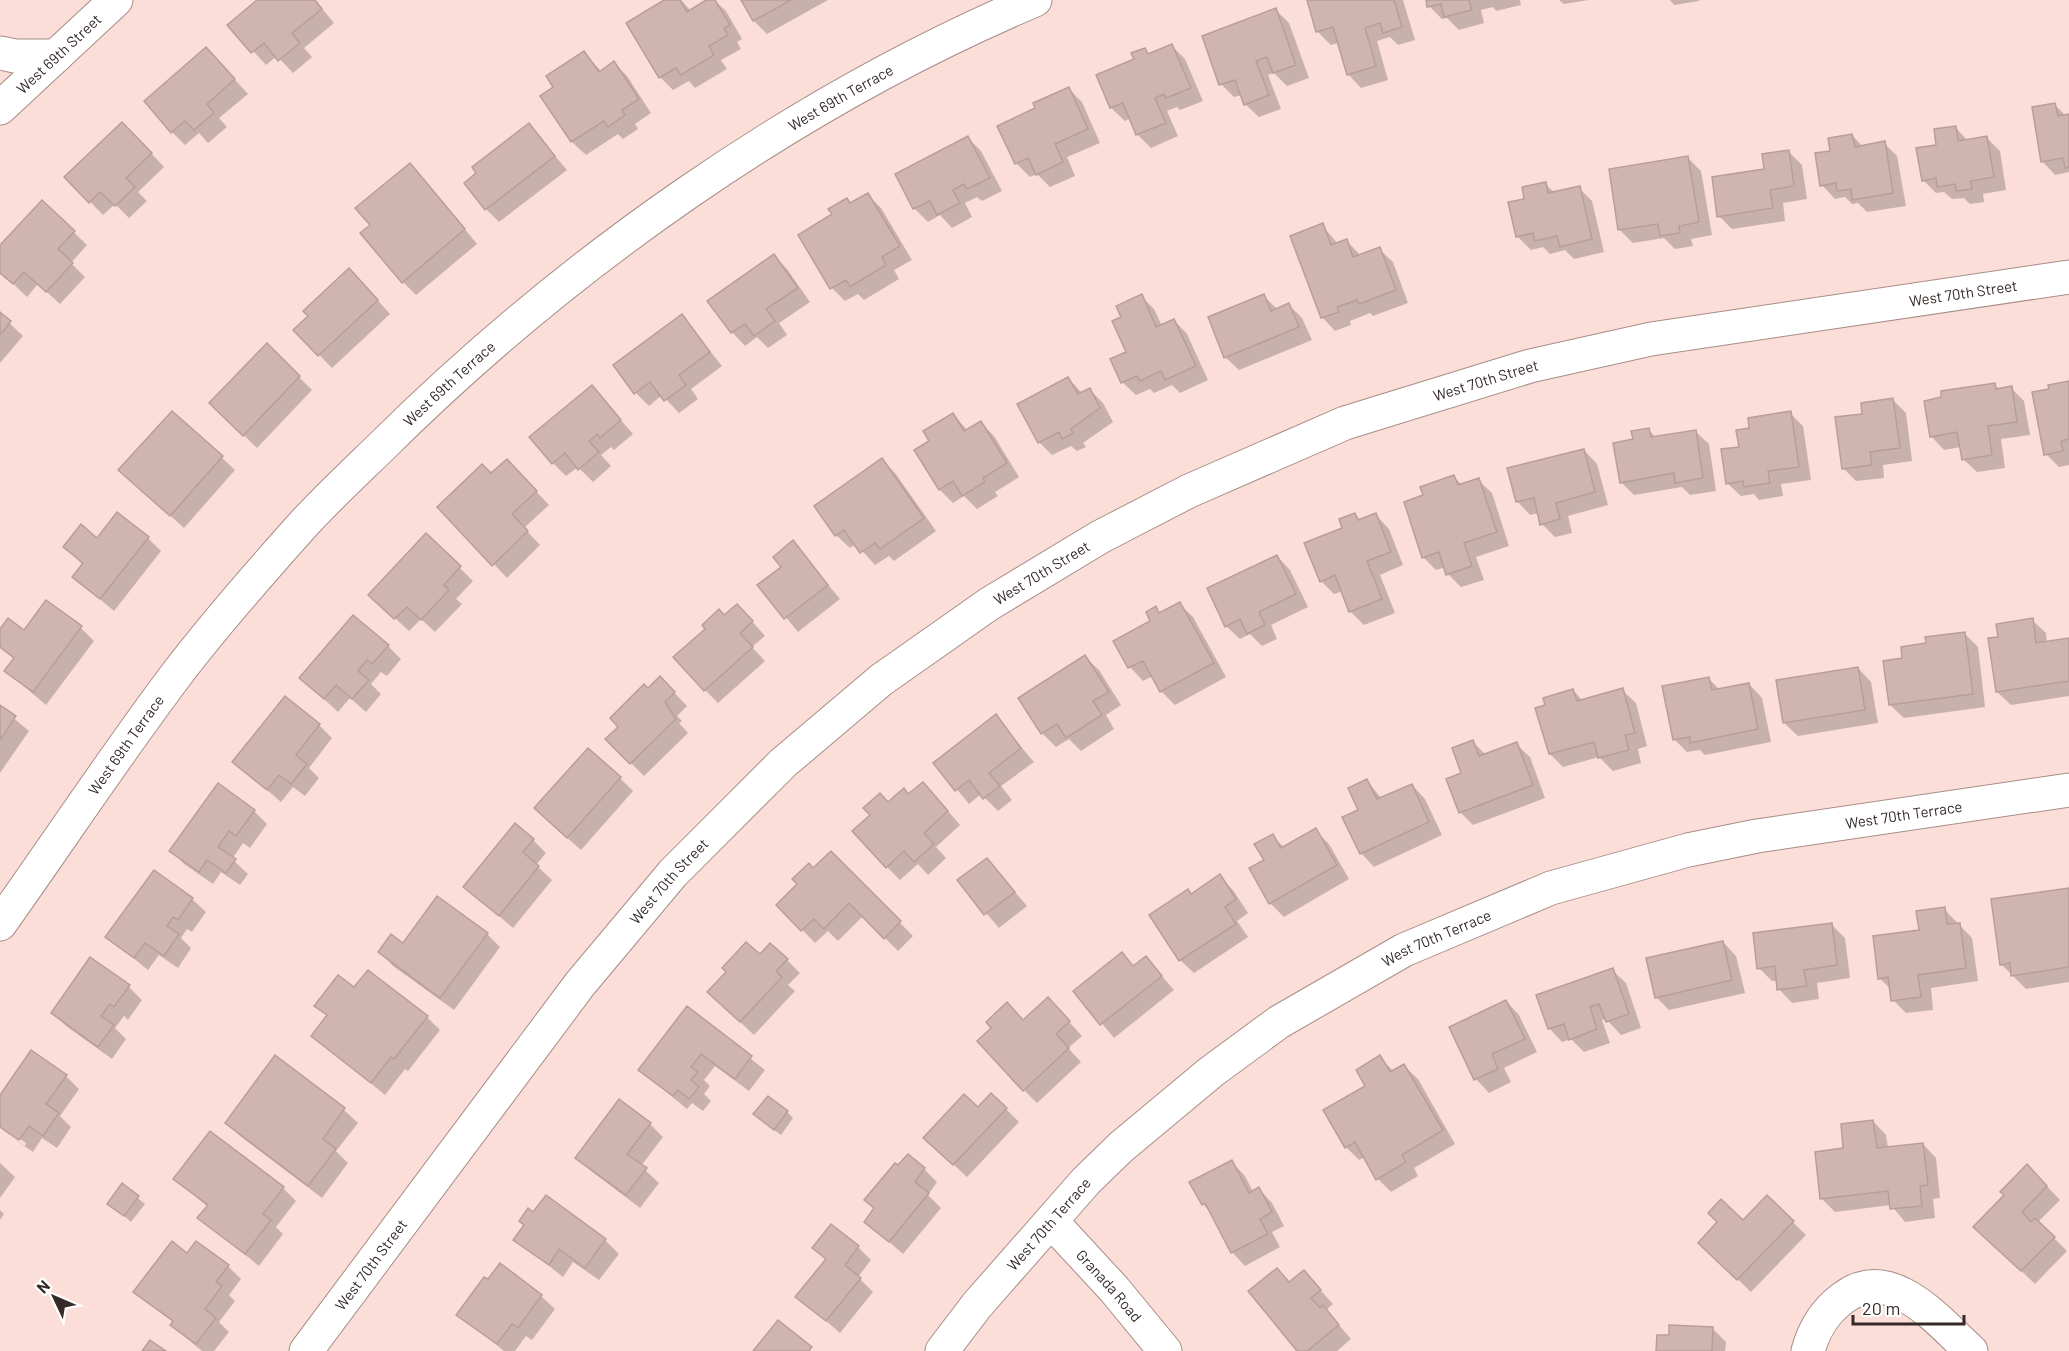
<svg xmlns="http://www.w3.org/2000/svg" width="2069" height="1351" font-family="Barlow,sans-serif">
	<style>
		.shadow { fill: #0003; fill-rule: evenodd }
		.building { fill: #d0b4ae; stroke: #b99e98; stroke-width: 1.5 }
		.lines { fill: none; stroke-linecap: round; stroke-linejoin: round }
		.street-casing { stroke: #a88d87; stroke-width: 35 }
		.street { stroke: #fff; stroke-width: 33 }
		.labels { text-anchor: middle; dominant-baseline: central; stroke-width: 6; stroke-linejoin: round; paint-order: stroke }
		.street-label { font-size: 15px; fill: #352a28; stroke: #fff }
	</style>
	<rect width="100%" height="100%" fill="#fbded8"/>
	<g class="shadow">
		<polygon points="260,0 315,0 334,23 304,48 312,57 293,73 277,56 266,65 229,25"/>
		<polygon points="666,0 681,0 691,11 709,0 714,0 726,11 742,39 737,42 741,49 721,60 727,69 695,88 689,81 673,90 660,77"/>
		<polygon points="742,0 828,0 767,34 754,21"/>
		<polygon points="1308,0 1403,0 1415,40 1398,45 1390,37 1377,41 1388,80 1361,88 1348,74 1339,43 1331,45 1318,32"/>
		<polygon points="1427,0 1520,0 1521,5 1496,11 1493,7 1481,10 1484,23 1459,30 1447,18 1442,19 1429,6"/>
		<polygon points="1559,0 1589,0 1564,4"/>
		<polygon points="1670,0 1699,0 1699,1 1674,5"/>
		<polygon points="1276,10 1289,23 1309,78 1287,86 1274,73 1268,75 1281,109 1259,117 1245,104 1242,95 1234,97 1221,84"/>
		<polygon points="1172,46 1185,59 1203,101 1180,110 1177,107 1167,111 1178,136 1151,148 1138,135 1131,118 1125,121 1111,108 1098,76 1136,60 1145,50 1150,55"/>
		<polygon points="584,53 601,71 614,63 627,76 651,113 635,124 638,129 623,139 618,134 586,155 572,142 542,96 555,87"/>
		<polygon points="219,62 248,94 219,118 227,127 208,143 199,133 185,145 172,132"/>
		<polygon points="1069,89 1082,102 1100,143 1067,157 1075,176 1050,187 1037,174 1030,177 1016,163 1037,109"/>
		<polygon points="2055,105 2066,116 2069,116 2069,172 2055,175 2042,161"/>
		<polygon points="529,125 567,170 499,222 486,209"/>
		<polygon points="1956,128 1968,141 1986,137 2000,151 2006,190 1983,194 1984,202 1970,204 1964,198 1952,199 1944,192 1936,193 1923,180 1938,146"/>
		<polygon points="1852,135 1863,147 1884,143 1897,156 1906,206 1867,212 1858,203 1852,204 1845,197 1835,199 1822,185 1832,152"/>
		<polygon points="136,137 164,167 138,192 147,201 129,218 115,204 103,215 66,177"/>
		<polygon points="968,138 981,151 1002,191 982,201 977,197 965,203 972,217 952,228 940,215 928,222 914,208"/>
		<polygon points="1789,152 1802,165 1807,199 1783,203 1785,221 1732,229 1719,216"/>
		<polygon points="1688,158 1701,171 1712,235 1691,239 1693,246 1675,249 1664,238 1633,243 1620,230"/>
		<polygon points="423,178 477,244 416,295 403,282 372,225"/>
		<polygon points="1545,184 1555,193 1579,188 1592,201 1604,252 1574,259 1565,250 1550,254 1543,247 1531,250 1517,236 1526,200"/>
		<polygon points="868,195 881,208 912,260 894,270 899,279 864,300 858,294 845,301 832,288 834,215 847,200 851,204"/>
		<polygon points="42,202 87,245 71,263 85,277 60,304 38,284 27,297 0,271 0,247"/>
		<polygon points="1322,225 1338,244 1347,241 1361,256 1379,249 1393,262 1408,303 1373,316 1370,313 1350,321 1351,325 1335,331 1322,317"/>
		<polygon points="774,256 787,269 810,302 779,323 787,335 768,348 757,337 745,346 732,332"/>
		<polygon points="362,283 390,314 332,368 295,330"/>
		<polygon points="1263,295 1277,309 1289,305 1302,318 1312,340 1239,370 1225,357"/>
		<polygon points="1141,296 1154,309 1162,326 1174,320 1187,334 1208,380 1180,393 1172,385 1154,393 1150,389 1136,395 1122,382 1128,352 1123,318"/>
		<polygon points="0,314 23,336 0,363"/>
		<polygon points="682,316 722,366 691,389 698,399 679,413 662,395 649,406 636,393"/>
		<polygon points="267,345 312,390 257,448 211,403"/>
		<polygon points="1068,378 1082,393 1089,389 1103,403 1113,422 1083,443 1086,447 1077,451 1071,446 1052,455 1039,442"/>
		<polygon points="2069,382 2069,465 2059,467 2046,454 2050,390"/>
		<polygon points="1994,384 2000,390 2011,388 2024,401 2030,435 2001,439 2005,468 1977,472 1963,459 1961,447 1944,450 1931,436"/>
		<polygon points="592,387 633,434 614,450 611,447 601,455 611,466 593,482 578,467 566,476 553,463"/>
		<polygon points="1893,400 1906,413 1912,461 1883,465 1884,478 1856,481 1843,468 1864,415"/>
		<polygon points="1790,413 1803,426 1811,480 1781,484 1783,496 1759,500 1754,494 1741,496 1727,483 1751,430"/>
		<polygon points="953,414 968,431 981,423 994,436 1019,477 995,492 998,496 977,509 964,496 953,503 940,490 916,451 931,442"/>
		<polygon points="1649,430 1656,438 1695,431 1709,444 1716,491 1690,495 1682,487 1634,495 1621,482 1634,440"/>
		<polygon points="1584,450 1597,464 1608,505 1568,516 1572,533 1555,537 1542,524 1539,513 1530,515 1517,501"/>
		<polygon points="221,457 235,470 184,528 134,483"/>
		<polygon points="882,460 895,473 936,531 894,561 889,556 875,565 856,544 850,548 836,535 816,506"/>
		<polygon points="520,474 549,505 524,528 540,545 507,578 440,507 492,475"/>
		<polygon points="1454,477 1462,485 1478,480 1492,493 1509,546 1476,557 1484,580 1461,587 1448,574 1446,567 1436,570 1423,557"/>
		<polygon points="1355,514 1361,521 1376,515 1389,529 1403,565 1380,575 1395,613 1364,625 1350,611 1343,591 1334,594 1321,581 1344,529"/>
		<polygon points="426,535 473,581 456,599 462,604 435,632 421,619 409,631 384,608"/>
		<polygon points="148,538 161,551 114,611 74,577 83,565 65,547 97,540"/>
		<polygon points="793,542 840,599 798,632 759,585 783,567"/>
		<polygon points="1277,556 1290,570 1308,607 1271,625 1277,639 1262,646 1250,634 1240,639 1226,626"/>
		<polygon points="1179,604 1193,617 1226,677 1175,705 1161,691 1153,676 1143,681 1130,667 1115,642 1152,621 1155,608 1161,614"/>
		<polygon points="725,616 750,619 765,636 752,647 765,661 718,703 705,690"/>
		<polygon points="2032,620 2046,633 2047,643 2069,640 2069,696 2011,705 1997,692 2000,638"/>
		<polygon points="81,628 94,641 46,705 6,671 14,659 0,647 0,632"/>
		<polygon points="1964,633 1978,647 1985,707 1904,718 1890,705 1904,660 1927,644"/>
		<polygon points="388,646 401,659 387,676 381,672 371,684 381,694 366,712 350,698 338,712 301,678"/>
		<polygon points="1085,657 1099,670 1121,705 1106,715 1114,729 1081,751 1069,739 1056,747 1043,734 1020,698"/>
		<polygon points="1858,668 1871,682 1878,723 1798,736 1784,723"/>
		<polygon points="660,678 687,706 677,716 682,721 679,723 688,733 644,776 607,739"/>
		<polygon points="1708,678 1720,690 1749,684 1762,698 1771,742 1705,755 1700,750 1687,752 1674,739"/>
		<polygon points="1573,690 1583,701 1622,690 1636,703 1647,746 1638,749 1641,763 1613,771 1599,757 1563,767 1550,754"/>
		<polygon points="0,707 29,731 0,773"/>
		<polygon points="995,716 1034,762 1001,786 1012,800 998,811 981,794 969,804 935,763"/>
		<polygon points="319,725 332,738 309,768 319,778 305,796 293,787 281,802 234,762"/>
		<polygon points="1473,742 1486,755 1516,744 1530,757 1545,798 1473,825 1460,812 1463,774"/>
		<polygon points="620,778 633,791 581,850 549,822"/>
		<polygon points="1367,781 1382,799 1412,785 1425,799 1442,835 1374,867 1361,853 1360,810"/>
		<polygon points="909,796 936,797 960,825 936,847 946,858 928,875 918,864 900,880 887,867 888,803"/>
		<polygon points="254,811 267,824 250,848 243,843 232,859 248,874 240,885 221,872 213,884 184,864 171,850"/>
		<polygon points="1315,830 1329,844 1349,879 1284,917 1270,903 1266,861 1272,836 1285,848"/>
		<polygon points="533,840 546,853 536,865 552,880 513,928 465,886"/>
		<polygon points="831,853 913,936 898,951 863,916 838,941 828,931 815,943 778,905"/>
		<polygon points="987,860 1027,906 999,928 959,881"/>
		<polygon points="1219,876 1233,890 1248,913 1237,921 1248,937 1194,973 1180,960"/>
		<polygon points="2069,889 2069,982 2026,989 2001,964"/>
		<polygon points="192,899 206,912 192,932 187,929 181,938 191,948 178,968 159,955 148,970 107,937"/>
		<polygon points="1944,909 1972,938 1978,981 1931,988 1933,1010 1906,1013 1893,1000 1892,990 1879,978"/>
		<polygon points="1831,924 1845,938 1850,978 1817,983 1819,999 1792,1003 1779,989 1778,981 1772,981 1759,968"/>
		<polygon points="487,934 500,947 454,1010 393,966 380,952 403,945"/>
		<polygon points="1723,942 1736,956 1745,993 1669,1010 1656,997"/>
		<polygon points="1122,954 1134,967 1146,958 1174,990 1114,1038 1075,991"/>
		<polygon points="760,956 787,960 800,973 788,985 795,991 754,1035 722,1005"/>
		<polygon points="91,959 129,987 142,1000 128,1020 124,1016 115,1028 126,1039 112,1059 66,1026 52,1012"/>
		<polygon points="1612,970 1626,983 1641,1028 1621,1035 1606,1019 1602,1020 1610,1043 1584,1052 1571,1039 1562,1042 1549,1028"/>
		<polygon points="354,989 427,1017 440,1030 408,1071 405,1069 385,1095 313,1036 328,1017 316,1006"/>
		<polygon points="1506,1001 1519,1015 1537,1052 1504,1068 1511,1082 1489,1093 1476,1079 1451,1028"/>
		<polygon points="688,1008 765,1070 749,1091 715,1066 704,1080 710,1086 704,1094 711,1101 703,1111 692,1103 687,1109 640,1070"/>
		<polygon points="1061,1013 1082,1036 1068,1048 1081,1062 1037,1103 1024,1090"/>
		<polygon points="1380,1057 1393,1071 1404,1066 1418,1079 1455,1144 1414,1168 1418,1176 1391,1192 1378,1179 1365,1157 1359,1160 1346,1147"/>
		<polygon points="276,1058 344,1110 358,1123 336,1151 348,1163 322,1198 240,1136 227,1123"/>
		<path d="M66,1076L79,1089L60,1116L71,1127L57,1148L42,1138L33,1152L0,1129V1098ZM0,1125L26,1143L25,1146L0,1129Z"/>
		<polygon points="978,1109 1006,1109 1019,1122 967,1177 939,1151"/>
		<polygon points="787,1112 793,1118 781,1135 762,1121"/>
		<polygon points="1873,1121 1886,1135 1888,1148 1923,1144 1936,1158 1940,1198 1933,1199 1935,1218 1905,1222 1891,1205 1835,1212 1821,1198 1845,1150"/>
		<polygon points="650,1124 663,1137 641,1166 659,1183 640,1208 591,1171 577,1157"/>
		<polygon points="1232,1162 1245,1176 1253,1192 1259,1189 1272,1203 1284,1226 1272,1232 1280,1247 1245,1266 1232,1252 1212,1214 1203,1204"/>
		<polygon points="0,1163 15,1177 0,1198"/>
		<polygon points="924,1169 937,1182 928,1195 941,1208 903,1254 866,1222"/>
		<polygon points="175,1179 283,1188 296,1201 276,1227 283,1234 259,1266 199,1218 208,1207"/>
		<polygon points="2040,1179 2060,1200 2038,1222 2067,1251 2035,1284 1989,1240 2006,1196"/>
		<polygon points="122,1185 145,1204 131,1222 109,1203"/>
		<polygon points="546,1197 605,1240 619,1254 599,1280 573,1262 563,1277 515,1239"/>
		<polygon points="1767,1197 1806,1235 1751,1292 1700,1243 1743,1222"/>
		<polygon points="0,1210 4,1214 0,1220"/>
		<polygon points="858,1247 871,1260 858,1277 873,1292 840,1333 797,1296 826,1260 814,1248"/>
		<polygon points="187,1255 228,1266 241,1279 229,1295 235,1301 219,1322 229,1332 214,1351 202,1351 186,1338 172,1325 174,1323 135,1291"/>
		<polygon points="500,1266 541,1296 555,1309 532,1340 526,1336 515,1351 504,1351 458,1314"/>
		<polygon points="1304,1272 1333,1304 1326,1310 1351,1339 1337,1351 1299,1351 1290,1283"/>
		<polygon points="1712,1328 1726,1342 1725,1351 1658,1351 1670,1337"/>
	</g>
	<g class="building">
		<polygon points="257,0 315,0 322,9 292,33 300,43 278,61 264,43 251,53 227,25"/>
		<polygon points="664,0 680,0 687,12 706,0 715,0 730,25 724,28 728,35 709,46 714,55 681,75 676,68 659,78 626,23"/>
		<polygon points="741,0 791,0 753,21"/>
		<polygon points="1307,0 1394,0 1402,27 1383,33 1380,23 1365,28 1376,66 1347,75 1333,27 1316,32"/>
		<polygon points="1426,0 1469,0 1472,10 1444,17 1441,4 1427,7"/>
		<polygon points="1276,8 1296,65 1273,73 1267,57 1256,61 1269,95 1244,105 1235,80 1219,85 1202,36"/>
		<polygon points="1172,44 1191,88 1166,98 1164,94 1155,98 1166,123 1136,135 1123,103 1110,108 1096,75 1134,59 1131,53 1145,48 1148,54"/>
		<polygon points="206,47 235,79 207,104 214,113 194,130 185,121 171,133 144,101"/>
		<polygon points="584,51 599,72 614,61 639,99 622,110 625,115 608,127 604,121 571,142 540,96 553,87 546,76"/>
		<polygon points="1069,87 1088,129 1055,144 1063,162 1036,175 1028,158 1015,164 997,126 1035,108 1033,103"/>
		<polygon points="2055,103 2058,116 2069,114 2069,167 2065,168 2063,158 2041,162 2032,107"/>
		<polygon points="122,122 152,153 126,178 135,187 115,206 100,192 89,203 64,177"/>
		<polygon points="529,123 555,156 485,210 464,183 476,173 472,167"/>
		<polygon points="1956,126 1958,141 1987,136 1994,177 1971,181 1972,189 1956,191 1955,184 1937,187 1936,178 1922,181 1916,148 1936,145 1934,129"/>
		<polygon points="1852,134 1855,147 1885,141 1893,193 1852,200 1851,189 1837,191 1836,183 1820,186 1815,153 1830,151 1828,138"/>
		<polygon points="968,136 990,178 967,189 964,184 953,190 960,203 937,215 930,201 913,209 895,174"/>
		<polygon points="1789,150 1794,186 1770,190 1773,208 1717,217 1712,177 1764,169 1762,154"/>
		<polygon points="1688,156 1699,222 1679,226 1680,233 1660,236 1658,224 1618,230 1609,169"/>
		<polygon points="410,163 465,229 402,283 360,233 370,225 355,208"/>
		<polygon points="1546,182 1548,193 1580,186 1592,239 1560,247 1557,236 1535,241 1533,233 1516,237 1508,202 1524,199 1522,187"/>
		<polygon points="868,193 900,246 882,257 886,265 850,287 846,280 830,289 798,235 832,214 828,209 847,198 850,203"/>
		<polygon points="42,200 75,231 58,249 73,263 46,292 24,272 13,284 0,273 0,245"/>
		<polygon points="1323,223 1331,245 1347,239 1353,257 1380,247 1396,290 1359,304 1357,300 1337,307 1339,312 1321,318 1290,236"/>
		<polygon points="774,254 798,288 766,309 775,321 754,336 745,324 731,333 707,301"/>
		<polygon points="349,268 378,300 318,356 293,330 308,316 303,311"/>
		<polygon points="1142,294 1156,327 1174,319 1196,366 1165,380 1161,371 1140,381 1137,376 1121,383 1110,359 1126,352 1112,321 1121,317 1116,306"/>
		<polygon points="1264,294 1271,311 1289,303 1299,327 1224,358 1208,317"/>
		<polygon points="0,312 11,321 0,335"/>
		<polygon points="682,314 710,352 679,375 686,385 664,401 650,382 634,394 613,365"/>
		<polygon points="267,343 300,376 243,436 209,403"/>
		<polygon points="1068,377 1078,394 1090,388 1100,408 1071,429 1073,433 1062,439 1059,432 1038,443 1017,404"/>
		<polygon points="2069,381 2069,439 2061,441 2063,451 2044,455 2032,392 2049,389 2048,385"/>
		<polygon points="1995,383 1996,389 2012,386 2017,422 1988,426 1992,455 1962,460 1957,432 1930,437 1924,401 1941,397 1941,391"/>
		<polygon points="592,385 621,420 600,438 597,434 589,441 599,452 578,470 565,453 552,464 529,437"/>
		<polygon points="1893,398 1900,448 1870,452 1872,465 1842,469 1835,417 1862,414 1861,403"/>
		<polygon points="172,411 223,456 170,516 118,470"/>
		<polygon points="1791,411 1799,467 1768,471 1770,483 1744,487 1743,481 1726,484 1721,449 1739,447 1736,430 1749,428 1748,418"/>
		<polygon points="953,413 964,431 981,421 1007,463 983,478 985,482 962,496 953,481 939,490 914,450 929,441 923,431"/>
		<polygon points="1649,428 1651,437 1696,430 1703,478 1675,483 1674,473 1620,483 1613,443 1633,439 1631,431"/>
		<polygon points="1584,449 1595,492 1556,503 1560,519 1540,525 1534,498 1516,502 1507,468"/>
		<polygon points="882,458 924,518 880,549 875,543 860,553 844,530 835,536 814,506"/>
		<polygon points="507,459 537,491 512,514 528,531 492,566 437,507 482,464 491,473"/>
		<polygon points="1454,475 1458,485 1479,478 1497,532 1464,543 1472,566 1446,575 1439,552 1422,558 1404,502 1423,495 1420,487"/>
		<polygon points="117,512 149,537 100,599 72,577 83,563 63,547 81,524 97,538"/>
		<polygon points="1355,513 1358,520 1376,513 1391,552 1367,561 1382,599 1349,612 1335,575 1320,582 1304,543 1342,528 1339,519"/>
		<polygon points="426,533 461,566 444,585 449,590 421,620 407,607 394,619 368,595"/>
		<polygon points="793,540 828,585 784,619 757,585 781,567 773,557"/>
		<polygon points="1277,555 1296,594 1259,612 1265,625 1247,634 1240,619 1225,627 1207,588"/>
		<polygon points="46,600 82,626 33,692 4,671 14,658 0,647 0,629 8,618 24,630"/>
		<polygon points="1180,602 1214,663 1160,692 1143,661 1128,668 1113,641 1150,621 1146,612 1156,606 1159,613"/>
		<polygon points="737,604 753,621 740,633 753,647 704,691 673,657 705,629 702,625 719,609 724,615"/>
		<polygon points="353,615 389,645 372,664 367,660 358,671 369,680 352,699 336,685 324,699 299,678"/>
		<polygon points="2033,618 2036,643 2069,638 2069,681 1996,692 1988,638 1998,637 1996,624"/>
		<polygon points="1965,632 1973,694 1889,705 1883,661 1902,658 1901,647 1926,643 1925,637"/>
		<polygon points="1085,655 1109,692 1093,701 1102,715 1066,738 1057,724 1041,734 1018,698"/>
		<polygon points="1858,667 1865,710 1783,723 1776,680"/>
		<polygon points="660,676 675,692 665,702 676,719 630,764 605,739 618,727 610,718 644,684 648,688"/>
		<polygon points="1709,677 1712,690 1749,683 1758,729 1690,743 1690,737 1673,740 1662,686"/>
		<polygon points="1623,688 1635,733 1625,735 1629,750 1598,758 1594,742 1549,754 1535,708 1545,705 1543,698 1573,689 1577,701"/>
		<polygon points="285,696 320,724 296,755 307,764 291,784 279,775 267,790 232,762"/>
		<polygon points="0,705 16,716 0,740"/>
		<polygon points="996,714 1021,748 989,773 1000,786 983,799 969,780 955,791 933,763"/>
		<polygon points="1473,740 1479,756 1517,742 1533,785 1459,813 1446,779 1461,773 1452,748"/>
		<polygon points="588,748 621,777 567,838 534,808"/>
		<polygon points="1367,779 1377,799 1412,784 1429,822 1360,854 1342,817 1358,810 1348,788"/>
		<polygon points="923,782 948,811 924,833 934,844 914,862 904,851 886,868 852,831 870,815 863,808 880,793 888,802 904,788 908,794"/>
		<polygon points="218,783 255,810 236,836 229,831 218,847 236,859 226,873 207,860 199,872 169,851"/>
		<polygon points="515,823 534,839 523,852 539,866 499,916 463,887"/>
		<polygon points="1316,828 1337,865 1269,904 1249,868 1264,860 1254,844 1273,834 1281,848"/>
		<polygon points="831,851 901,921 884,939 849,903 824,929 814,919 801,931 776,905 797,884 792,879 809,863 813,868"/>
		<polygon points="987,858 1015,892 984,915 957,880"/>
		<polygon points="154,870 193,898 178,920 173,917 167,926 179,934 164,956 145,943 134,958 105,937"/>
		<polygon points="1220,874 1236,899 1225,907 1236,924 1179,961 1149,915 1188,889 1191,894"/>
		<polygon points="2069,888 2069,967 2011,976 2010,963 2000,965 1991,899"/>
		<polygon points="437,896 488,933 440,998 378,952 391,934 403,943"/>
		<polygon points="1945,907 1947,924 1960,923 1966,968 1918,975 1921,997 1891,1001 1888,977 1878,979 1873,936 1919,930 1916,911"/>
		<polygon points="1832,923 1837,965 1804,970 1807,986 1777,990 1775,966 1757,969 1753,933"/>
		<polygon points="1723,941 1732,980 1655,998 1646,958"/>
		<polygon points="746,942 760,954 770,943 788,959 776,971 782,977 740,1022 707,992 726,972 722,968"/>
		<polygon points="1122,952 1133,966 1146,956 1162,976 1100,1025 1073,991"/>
		<polygon points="90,957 130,985 114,1007 110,1004 101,1016 114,1025 98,1047 51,1013"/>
		<polygon points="1613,968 1629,1014 1606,1022 1599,1004 1590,1007 1597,1029 1569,1040 1564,1024 1548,1029 1536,995"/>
		<polygon points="368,970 428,1016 394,1059 391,1057 371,1083 311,1036 327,1015 314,1006 338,975 354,987"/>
		<polygon points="1048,997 1070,1021 1056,1034 1069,1048 1023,1091 977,1041 991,1028 986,1022 1007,1002 1023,1020"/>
		<polygon points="1506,1000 1525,1039 1492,1054 1498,1069 1474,1080 1449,1027"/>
		<polygon points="687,1006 752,1056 735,1079 701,1054 691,1067 698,1072 691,1080 699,1087 689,1099 678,1090 673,1096 638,1070"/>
		<polygon points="31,1050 67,1075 46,1104 59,1113 43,1136 29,1126 19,1140 0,1127 0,1095"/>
		<polygon points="275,1055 345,1108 323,1139 336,1149 308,1186 225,1123"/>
		<polygon points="1380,1055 1390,1072 1404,1064 1443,1130 1402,1155 1406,1162 1376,1180 1355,1142 1345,1148 1323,1110 1365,1086 1356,1070"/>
		<polygon points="991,1093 1007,1108 953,1165 923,1138 964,1094 978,1107"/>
		<polygon points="768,1096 788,1111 774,1130 753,1114"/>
		<polygon points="619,1099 651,1123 627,1154 647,1168 626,1195 575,1158"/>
		<polygon points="1873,1120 1877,1148 1923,1143 1928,1185 1920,1186 1922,1206 1890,1209 1888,1191 1820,1199 1815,1152 1843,1148 1841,1124"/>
		<polygon points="210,1131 284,1187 263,1214 271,1220 245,1254 197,1218 208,1205 173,1179"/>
		<polygon points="908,1154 925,1168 915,1182 929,1193 889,1242 864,1222 874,1208 864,1200 895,1163 898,1165"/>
		<polygon points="1232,1160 1249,1193 1259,1187 1272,1212 1260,1219 1268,1234 1231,1253 1205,1203 1202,1205 1189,1182"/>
		<polygon points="2027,1164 2047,1186 2022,1212 2031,1222 2035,1218 2055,1237 2021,1271 1973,1227 2004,1195 2000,1192"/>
		<polygon points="122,1183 139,1196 124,1216 107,1204"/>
		<polygon points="546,1195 606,1239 585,1268 559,1249 549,1265 513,1240 524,1225 519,1221 528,1208 533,1212"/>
		<polygon points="1767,1195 1794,1221 1737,1280 1698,1243 1717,1222 1708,1213 1721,1199 1743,1220"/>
		<polygon points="831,1224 859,1246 845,1265 861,1278 826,1321 795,1297 826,1259 812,1248"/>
		<polygon points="172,1241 187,1253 196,1241 229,1265 216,1282 222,1286 205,1309 216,1318 196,1344 170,1325 173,1321 133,1292"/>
		<polygon points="500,1263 542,1295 518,1328 512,1324 497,1344 456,1315 484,1277 488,1279"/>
		<polygon points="1277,1268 1289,1282 1304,1270 1321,1290 1311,1298 1320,1308 1323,1305 1339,1325 1307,1351 1297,1351 1248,1291"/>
		<polygon points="778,1320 812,1347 809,1351 753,1351"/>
		<polygon points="1669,1325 1713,1327 1712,1351 1656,1351 1657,1335 1669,1335"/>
		<polygon points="150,1340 166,1351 142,1351"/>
	</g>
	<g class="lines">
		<g class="street-casing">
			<g id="street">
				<polyline points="0,53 15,56 56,56"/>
				<path id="s1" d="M0,108L116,0"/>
				<path id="s2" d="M0,924C59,841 115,756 176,675C214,625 257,576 299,529C324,501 352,475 379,449C564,265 794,102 1035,0"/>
				<path id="s3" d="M1051,1221L1114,1289L1165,1351"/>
				<path id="s4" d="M306,1351L580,984L673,873L783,763L881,680L989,604L1100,537L1189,491L1345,423L1530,366L1651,339L2069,277"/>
				<path id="s5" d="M942,1351L977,1305L1086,1181L1121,1147L1211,1072L1279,1022L1404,950L1551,888L1688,850L1757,836L2069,790"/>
				<path d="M1808,1351C1814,1329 1824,1312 1843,1298C1891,1262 1938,1321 1971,1351"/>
			</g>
		</g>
		<use href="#street" class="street"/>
	</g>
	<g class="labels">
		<g class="street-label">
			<text stroke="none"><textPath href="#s1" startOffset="80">West 69th Street</textPath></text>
			<text stroke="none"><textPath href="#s2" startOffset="1191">West 69th Terrace</textPath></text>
			<text stroke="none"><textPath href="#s4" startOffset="2052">West 70th Street</textPath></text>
			<text stroke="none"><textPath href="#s4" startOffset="1566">West 70th Street</textPath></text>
			<text stroke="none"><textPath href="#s2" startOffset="705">West 69th Terrace</textPath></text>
			<text stroke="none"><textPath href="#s4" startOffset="1080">West 70th Street</textPath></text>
			<text stroke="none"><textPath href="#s2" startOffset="219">West 69th Terrace</textPath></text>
			<text stroke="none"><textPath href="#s5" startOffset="1138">West 70th Terrace</textPath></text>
			<text stroke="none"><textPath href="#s4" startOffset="594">West 70th Street</textPath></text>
			<text stroke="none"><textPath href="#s5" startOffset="652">West 70th Terrace</textPath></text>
			<text stroke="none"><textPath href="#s5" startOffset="166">West 70th Terrace</textPath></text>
			<text stroke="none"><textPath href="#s4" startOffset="108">West 70th Street</textPath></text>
			<text stroke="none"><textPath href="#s3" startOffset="87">Granada Road</textPath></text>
		</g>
	</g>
	<g transform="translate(54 1297) rotate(314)" stroke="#ffffff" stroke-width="4.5" paint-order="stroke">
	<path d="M0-4.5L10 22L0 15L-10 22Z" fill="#352a28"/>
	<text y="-9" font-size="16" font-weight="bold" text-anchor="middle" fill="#352a28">N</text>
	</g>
	<path d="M1853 1315v9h111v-9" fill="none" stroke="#352a28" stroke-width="3"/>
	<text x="1862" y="1315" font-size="18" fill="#352a28" stroke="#ffffff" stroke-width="4.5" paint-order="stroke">20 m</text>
</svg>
